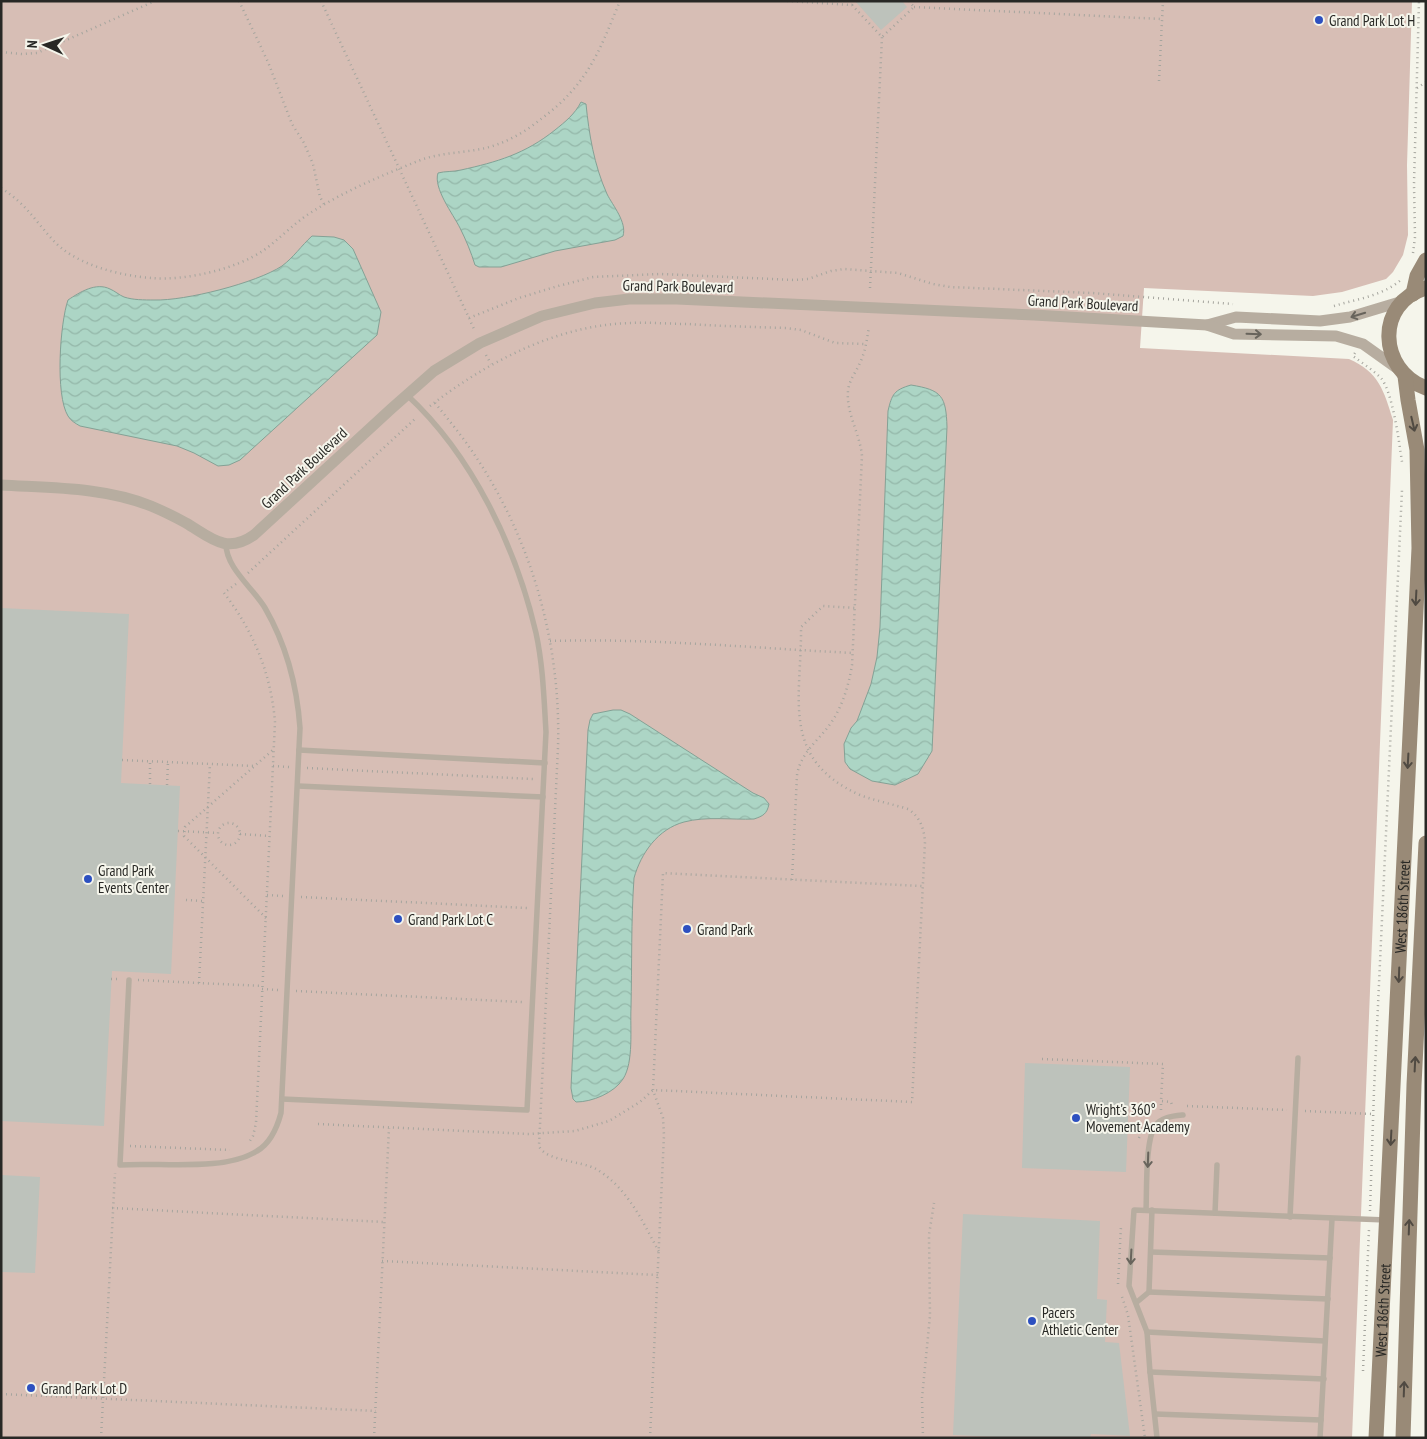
<svg xmlns="http://www.w3.org/2000/svg" width="1427" height="1439" font-family="'PT Sans Narrow',sans-serif">
	<style>
		.pitch { fill: #d7beb5 }
		.water { fill: url(#water-waves); stroke: #84a195 }
		.building { fill: #bdc2bb }
		.lines { fill: none; stroke-linecap: round; stroke-linejoin: round }
		.path { stroke: #a5a59e; stroke-width: 2.5; stroke-dasharray: 1 4; stroke-linecap: butt }
		.lane { stroke: #b7ada0; stroke-width: 5.5 }
		.street { stroke: #b7ada0; stroke-width: 11 }
		.secondary { stroke: #998a77; stroke-width: 15 }
		.oneway { stroke: #68645c }
		.oneway2 { stroke: #504a42 }
		.poi-dot { fill: #2d50c0; stroke: #f5f5eb; stroke-width: 2 }
		.labels { text-anchor: middle; dominant-baseline: central; stroke-width: 4; stroke-linejoin: round; paint-order: stroke }
		.poi-label { font-size: 15px; fill: #282825; stroke: #f5f5eb; text-anchor: start }
		.street-label { font-size: 15px; fill: #282825; stroke: #f5f5eb }
	</style>
	<defs>
		<pattern id="water-waves" width="16" height="10" patternUnits="userSpaceOnUse" patternTransform="scale(1.25)"><rect width="16" height="10" fill="#acd5c5"/><path d="M0 5q4-4 8 0t8 0" fill="none" stroke="#94b7a9"/></pattern>
	</defs>
	<rect width="100%" height="100%" fill="#f5f5eb"/>
	<path class="pitch" d="M1,1H1412L1407,165L1408,235L1403,255L1393,272L1386,279L1342,292L1313,296L1144,288L1140,348L1349,359C1379,372 1384,391 1393,420L1352,1438H1Z"/>
	<g class="water">
		<path d="M581,102L586,104C589,134 594,165 607,194C613,206 627,222 623,236L615,240L555,251L501,267H479L475,265C471,252 466,240 460,228C453,214 433,188 438,173C445,171 453,172 461,170C497,162 525,154 555,130C565,122 575,114 581,102Z"/>
		<path d="M312,236L334,237L344,240L353,249L381,312L377,335L240,460L229,465L218,466L194,453L177,446L80,426C75,423 71,421 68,416C55,395 60,323 68,300C80,292 96,282 110,289C115,291 119,295 124,297C133,300 144,300 154,300C185,301 256,283 282,266C294,257 301,246 312,236Z"/>
		<path d="M911,385C942,390 946,396 947,427L932,751L918,774L895,785L872,781L850,769L845,762L844,744L851,728L857,721L871,684L877,657L880,627L888,411C892,394 894,390 911,385Z"/>
		<path d="M613,710H621L630,714L753,793L764,798L769,804C767,814 763,816 754,819C732,820 706,816 684,822C658,829 641,853 634,878C631,921 632,964 631,1008C630,1028 634,1062 623,1079C614,1093 592,1102 576,1102L573,1099L571,1088L588,730L590,720L593,714Z"/>
	</g>
	<g class="building">
		<polygon points="855,1 902,1 907,7 881,30"/>
		<polygon points="1,608 129,614 121,783 180,786 171,974 112,971 104,1126 1,1121"/>
		<polygon points="1025,1063 1130,1067 1126,1172 1022,1168"/>
		<polygon points="1,1175 40,1177 35,1273 1,1272"/>
		<polygon points="963,1214 1100,1221 1097,1299 1107,1300 1105,1342 1119,1343 1130,1436 1091,1434 1090,1438 1020,1438 953,1435"/>
	</g>
	<g class="lines">
		<g class="path">
			<polyline points="239,1 268,62 292,124 304,143 313,164 320,197 324,204"/>
			<polyline points="321,1 475,331"/>
			<polyline points="787,1 852,5 882,37 914,7 909,1"/>
			<polyline points="852,5 856,1"/>
			<polyline points="914,7 1162,19"/>
			<polyline points="1,52 22,54 37,53 155,1"/>
			<polyline points="1159,81 1163,1"/>
			<polyline points="1417,88 1426,82"/>
			<path d="M1,188C26,204 33,218 52,239C73,264 120,276 152,278C185,281 237,269 264,250C282,237 296,221 315,210C347,190 383,175 418,161C438,153 460,153 481,149C502,145 524,133 541,119C588,84 599,52 620,1"/>
			<polyline points="1413,253 1415,237 1414,184 1419,1"/>
			<polyline points="870,288 882,37"/>
			<path d="M1334,306C1357,299 1383,296 1402,279"/>
			<polyline points="469,318 519,298 558,286 593,277 660,274 795,280 808,279 831,271 844,269 898,273 933,284 950,287 1092,293 1233,304"/>
			<path d="M1355,353L1353,356C1362,363 1373,370 1381,378C1393,393 1399,442 1402,462"/>
			<polyline points="486,355 491,364"/>
			<path d="M435,403C448,419 462,436 474,454C532,540 561,644 558,747L539,1146C545,1161 582,1161 596,1169C627,1187 643,1222 659,1252"/>
			<path d="M430,406C487,362 557,325 630,323C649,322 669,324 688,324C720,326 753,327 786,328L801,330L835,343L866,344"/>
			<polyline points="248,573 416,418"/>
			<path d="M236,584L224,593C254,632 271,674 275,722L256,1123L253,1136L248,1144"/>
			<path d="M550,641C651,638 752,648 853,653"/>
			<polyline points="122,760 255,766"/>
			<polyline points="273,766 289,767"/>
			<polyline points="307,768 534,779"/>
			<polyline points="150,784 150,761"/>
			<polyline points="167,785 168,762"/>
			<circle cx="229" cy="834" r="11"/>
			<polyline points="178,831 218,833"/>
			<polyline points="240,834 270,836"/>
			<path d="M792,880L797,775C801,751 820,740 833,720C843,704 849,684 852,665L862,456C860,434 846,413 848,391C849,379 858,370 862,358C866,348 867,338 869,327"/>
			<polyline points="267,895 283,896"/>
			<polyline points="301,897 528,908"/>
			<polyline points="186,900 203,901"/>
			<polyline points="266,918 184,836 185,827 274,749"/>
			<polyline points="111,979 120,979"/>
			<polyline points="138,980 262,986"/>
			<polyline points="199,983 210,764"/>
			<polyline points="262,989 278,990"/>
			<polyline points="296,991 523,1002"/>
			<polyline points="1042,1059 1163,1064 1161,1101"/>
			<polyline points="1187,1106 1287,1110"/>
			<polyline points="1161,1110 1161,1101 1171,1102 1172,1105"/>
			<polyline points="1305,1111 1373,1114"/>
			<path d="M318,1124L528,1134L575,1131L609,1121L640,1102L653,1090L912,1102L925,842C924,828 920,817 908,809C892,804 876,801 860,795C779,759 802,697 801,627L823,606L856,608"/>
			<polyline points="1139,1138 1144,1125"/>
			<polyline points="130,1146 230,1150"/>
			<polyline points="112,1208 384,1222"/>
			<polyline points="1370,1211 1374,1091 1402,490"/>
			<polyline points="382,1261 658,1275"/>
			<polyline points="1118,1284 1121,1226"/>
			<polyline points="1122,1297 1128,1315 1145,1438"/>
			<polyline points="1363,1371 1369,1229"/>
			<polyline points="1,1394 376,1411"/>
			<polyline points="101,1438 115,1173"/>
			<polyline points="374,1438 389,1128"/>
			<polyline points="650,1438 664,1135 663,1118 653,1090 663,873 922,886"/>
			<polyline points="923,1438 922,1398 930,1316 929,1235 934,1203"/>
		</g>
		<g class="lane">
			<polyline points="299,750 545,763"/>
			<polyline points="298,786 543,797"/>
			<path d="M129,980L120,1165C159,1162 224,1172 257,1151C271,1143 277,1128 281,1113L300,728C297,685 287,646 265,608C253,588 226,568 226,544"/>
			<path d="M282,1099L527,1110L546,732C544,699 543,665 536,633C516,547 472,455 407,395"/>
			<path d="M1146,1210C1147,1191 1145,1141 1155,1126C1161,1117 1173,1116 1183,1115"/>
			<polyline points="1215,1213 1217,1165"/>
			<polyline points="1290,1217 1298,1058"/>
			<polyline points="1151,1252 1330,1258"/>
			<polyline points="1149,1292 1328,1299"/>
			<polyline points="1137,1302 1149,1292 1152,1210"/>
			<polyline points="1147,1332 1325,1341"/>
			<polyline points="1150,1372 1324,1379"/>
			<polyline points="1155,1414 1321,1420"/>
			<polyline points="1157,1438 1150,1372 1147,1332 1129,1286 1134,1210 1386,1220"/>
			<polyline points="1320,1438 1332,1219"/>
		</g>
		<g class="street">
			<polyline points="1207,325 1236,317 1320,321 1350,317 1403,301"/>
			<path d="M1,485C52,488 104,487 151,506C163,511 175,517 186,523C210,537 226,555 254,535L391,409L434,371L480,343L542,316L595,303L629,299H677L1034,315L1207,325L1234,334L1336,336L1363,344L1398,369"/>
		</g>
		<g class="secondary">
			<path d="M1426,288C1375,303 1378,370 1426,388"/>
			<polyline points="1413,294 1417,276 1426,260"/>
			<path id="s1" d="M1376,1438L1419,548L1417,450L1408,400L1405,376"/>
			<polyline points="1403,1438 1414,1085 1426,843"/>
		</g>
	</g>
	<defs><path id="oneway-shaft" d="M-6 0H5M1.5-3L5.5 0L1.5 3" fill="none" stroke-width="1.6" stroke-linecap="round" stroke-linejoin="round" transform="scale(1.25)"/></defs>
	<g class="oneway">
		<use href="#oneway-shaft" transform="translate(1358 315) rotate(163)"/>
		<use href="#oneway-shaft" transform="translate(1254 334) rotate(2)"/>
		<use href="#oneway-shaft" transform="translate(1148 1160) rotate(92)"/>
		<use href="#oneway-shaft" transform="translate(1131 1257) rotate(93)"/>
	</g>
	<g class="oneway2">
		<use href="#oneway-shaft" transform="translate(1413 424) rotate(77)"/>
		<use href="#oneway-shaft" transform="translate(1416 598) rotate(93)"/>
		<use href="#oneway-shaft" transform="translate(1408 761) rotate(93)"/>
		<use href="#oneway-shaft" transform="translate(1399 975) rotate(92)"/>
		<use href="#oneway-shaft" transform="translate(1415 1064) rotate(-87)"/>
		<use href="#oneway-shaft" transform="translate(1391 1138) rotate(93)"/>
		<use href="#oneway-shaft" transform="translate(1409 1227) rotate(-88)"/>
		<use href="#oneway-shaft" transform="translate(1404 1389) rotate(-88)"/>
	</g>
	<g class="poi-dot">
		<circle cx="1319" cy="20" r="5"/>
		<circle cx="88" cy="879" r="5"/>
		<circle cx="398" cy="919" r="5"/>
		<circle cx="687" cy="929" r="5"/>
		<circle cx="1076" cy="1118" r="5"/>
		<circle cx="1032" cy="1321" r="5"/>
		<circle cx="31" cy="1388" r="5"/>
	</g>
	<g class="labels">
		<g class="poi-label">
			<text x="1329" y="20">Grand Park Lot H</text>
			<text x="98" y="870">Grand Park<tspan x="98" dy="17">Events Center</tspan></text>
			<text x="408" y="919">Grand Park Lot C</text>
			<text x="697" y="929">Grand Park</text>
			<text x="1086" y="1109">Wright's 360°<tspan x="1086" dy="17">Movement Academy</tspan></text>
			<text x="1042" y="1312">Pacers<tspan x="1042" dy="17">Athletic Center</tspan></text>
			<text x="41" y="1388">Grand Park Lot D</text>
		</g>
		<g class="street-label">
			<text transform="translate(678 286) rotate(1)">Grand Park Boulevard</text>
			<text transform="translate(1083 303) rotate(3)">Grand Park Boulevard</text>
			<text transform="translate(304 468) rotate(-43)">Grand Park Boulevard</text>
			<text stroke="none"><textPath href="#s1" startOffset="532">West 186th Street</textPath></text>
			<text stroke="none"><textPath href="#s1" startOffset="128">West 186th Street</textPath></text>
		</g>
	</g>
	<rect width="1427" height="1439" fill="none" stroke="#282825" stroke-width="5"/>
	<g transform="translate(45 45) rotate(273)" stroke="#f5f5eb" stroke-width="4" paint-order="stroke">
	<path d="M0-4L9 19L0 12L-9 19Z" fill="#282825"/>
	<text y="-8" font-size="14" font-weight="bold" text-anchor="middle" fill="#282825">N</text>
	</g>
</svg>
